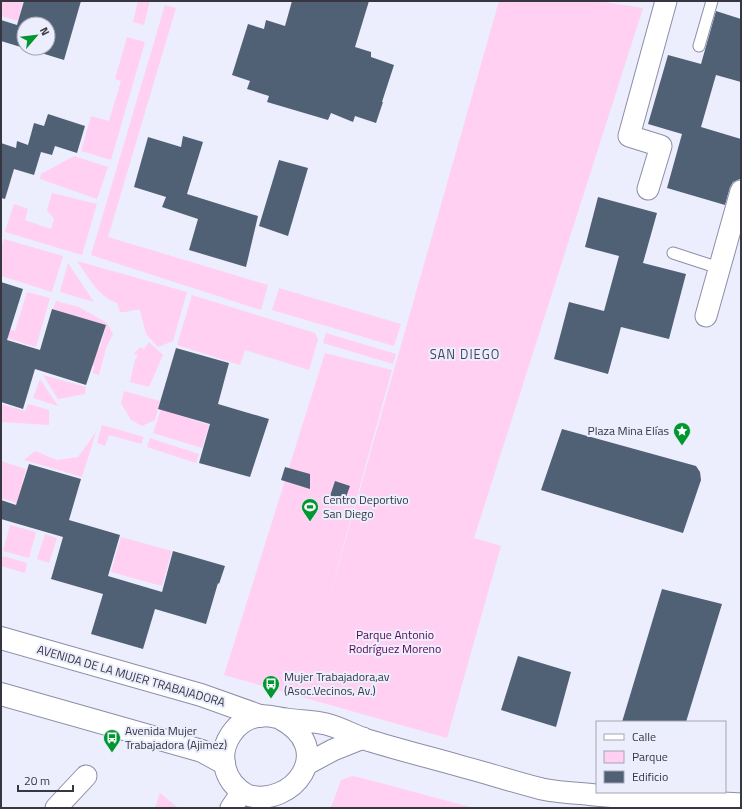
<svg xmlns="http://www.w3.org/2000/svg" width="742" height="809" viewBox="0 0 742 809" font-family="'Titillium Web',sans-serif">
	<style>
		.green { fill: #ffd0f1 }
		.building { fill: #516175 }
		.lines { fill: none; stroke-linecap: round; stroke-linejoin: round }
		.service-casing { stroke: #8d8ea7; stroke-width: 13 }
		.minor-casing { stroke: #8d8ea7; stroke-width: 23 }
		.tertiary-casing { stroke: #8d8ea7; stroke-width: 24 }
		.service { stroke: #fff; stroke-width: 11 }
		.minor { stroke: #fff; stroke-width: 21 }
		.tertiary { stroke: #fff; stroke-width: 22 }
		.labels { text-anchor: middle; stroke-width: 4; stroke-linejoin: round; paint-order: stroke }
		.poi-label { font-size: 12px; fill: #363741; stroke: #eceefe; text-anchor: start }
		.park-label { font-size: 12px; fill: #5f0051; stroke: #eceefe }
		.street-label { font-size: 12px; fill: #363741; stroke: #eceefe }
		.neighbourhood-label { font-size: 13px; letter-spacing: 1px; fill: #44455b; stroke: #eceefe }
	</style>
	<rect width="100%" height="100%" fill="#eceefe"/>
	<path class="green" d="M 1,1 L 23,1 L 18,21 L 1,16 Z
		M 138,1 L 150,1 L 144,25 L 133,22 Z
		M 499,1 L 598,1 L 643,8 L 474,538 L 501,546 L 447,738 L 224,675 L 325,353 L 392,370 L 325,612 Z
		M 165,5 L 176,8 L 108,237 L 268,285 L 261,310 L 91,255 Z
		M 127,37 L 145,42 L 111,160 L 81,151 L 91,116 L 109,121 L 121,81 L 115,79 Z
		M 74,156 L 108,167 L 97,199 L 40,179 L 41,174 Z
		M 52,193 L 97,204 L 82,255 L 5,232 L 14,204 L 28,209 L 25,220 L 51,229 L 54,219 L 47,210 Z
		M 4,239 L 63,256 L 52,292 L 1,276 L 1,248 Z
		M 77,261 L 187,292 L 173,341 L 158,347 L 146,334 L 140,310 C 133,309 127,313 120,312 L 117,303 C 99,298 87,275 77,261 Z
		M 68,263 L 94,302 L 60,292 Z
		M 279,288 L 401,324 L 394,346 L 272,310 Z
		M 27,292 L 50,298 L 36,347 L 1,336 L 1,327 L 15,331 Z
		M 192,295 L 315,333 L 318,339 L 309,370 L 245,350 L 240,365 L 177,345 Z
		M 56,301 L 79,307 L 107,323 L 113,334 L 106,348 L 99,375 L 93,373 L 94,365 L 82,361 L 87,345 L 100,348 L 106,325 L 53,309 Z
		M 326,333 L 396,354 L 393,364 L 323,343 Z
		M 149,342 L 163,355 L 149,387 L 130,382 L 135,360 L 138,356 L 134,354 L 140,347 L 144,349 Z
		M 43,375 L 86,387 L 85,394 L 58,399 Z
		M 40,379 L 58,406 L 33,398 Z
		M 124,391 L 160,401 L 155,420 L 142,426 L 131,420 L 121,403 Z
		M 28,404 L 49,410 L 49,425 L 1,422 L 1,404 L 25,411 Z
		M 161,409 L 209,425 L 202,448 L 153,433 Z
		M 102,425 L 144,437 L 141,444 L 109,435 L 105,446 L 97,443 Z
		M 96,432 L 82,477 L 24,460 L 35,451 L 57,460 L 78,457 Z
		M 150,438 L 199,454 L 196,463 L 147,447 Z
		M 1,461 L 26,469 L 22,484 L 26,485 L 20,504 L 1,498 Z
		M 10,525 L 36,532 L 29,558 L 3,551 Z
		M 45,534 L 57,538 L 49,563 L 37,559 Z
		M 121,537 L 172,551 L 162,586 L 111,572 Z
		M 3,556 L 27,563 L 25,573 L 1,566 Z
		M 352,776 L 362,778 L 474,808 L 329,808 L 332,805 L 341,780 Z
		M 160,793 L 178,808 L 155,808 Z"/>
	<path class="building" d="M 24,1 L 81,1 L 64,60 L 25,48 L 48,48 L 48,24 L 24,24 L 24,48 L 1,41 L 1,20 L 17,25 Z
		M 292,1 L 369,1 L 355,47 L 371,52 L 371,57 L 394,65 L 382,102 L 383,102 L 376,123 L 355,116 L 353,122 L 331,113 L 328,120 L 267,102 L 269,96 L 247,89 L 250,81 L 232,75 L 248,24 L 264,29 L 266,20 L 285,26 Z
		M 716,11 L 741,19 L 741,82 L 716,75 L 701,127 L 741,139 L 741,174 L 740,179 L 733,182 L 730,187 L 725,205 L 667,188 L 682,134 L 648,124 L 668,55 L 701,64 Z
		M 48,114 L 85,126 L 77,153 L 55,146 L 52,155 L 41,152 L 34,175 L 14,169 L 5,199 L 1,198 L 1,143 L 16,148 L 17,141 L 28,145 L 34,123 L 44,126 Z
		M 183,136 L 203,142 L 187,194 L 258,216 L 246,267 L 189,250 L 198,219 L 162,207 L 166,197 L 134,187 L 148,137 L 181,147 Z
		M 279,160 L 308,168 L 288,236 L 259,226 Z
		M 598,197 L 657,213 L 643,263 L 686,274 L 669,339 L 621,327 L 608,374 L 554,359 L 569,302 L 604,311 L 619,256 L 585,247 Z
		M 1,282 L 23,289 L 7,340 L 40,350 L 52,309 L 106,325 L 86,385 L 35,369 L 23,409 L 1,402 Z
		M 176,348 L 229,363 L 218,404 L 269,419 L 250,477 L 199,463 L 210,424 L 158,409 Z
		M 562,429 L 696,466 L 700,472 L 701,480 L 683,533 L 541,490 Z
		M 29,464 L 81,479 L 69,520 L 120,535 L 108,576 L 162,592 L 173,551 L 225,566 L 219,584 L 218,583 L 206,624 L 155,609 L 143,649 L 91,634 L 103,594 L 51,579 L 63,537 L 1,519 L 1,500 L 16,505 Z
		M 285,467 L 310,474 L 310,489 L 281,480 Z
		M 335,481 L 350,486 L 345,500 L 330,496 Z
		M 662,589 L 722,604 L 686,722 L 622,722 Z
		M 518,656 L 571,672 L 556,727 L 501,710 Z"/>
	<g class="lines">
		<defs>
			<path id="service" d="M 699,46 L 712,1
				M 673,253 L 719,268"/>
			<path id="minor" d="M 648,189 L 661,146 L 629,136 L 666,1
				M 706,316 L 741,191
				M 279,718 C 339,749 292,809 247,795 C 236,789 228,780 225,767 C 219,744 236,719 260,716 C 269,715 277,718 286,719 C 299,721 313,721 326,724 C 339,727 351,734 364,739 C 396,749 428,757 460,766 C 487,773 514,782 542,789 C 556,792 572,793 586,794 C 637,800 689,801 741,804
				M 307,764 L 333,750 L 363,738
				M 56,808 L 86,776
				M 231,808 L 242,792"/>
			<path id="tertiary" d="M 1,638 L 201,695 L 260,716
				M 1,694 L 202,751 L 224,763"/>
		</defs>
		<use href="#service" class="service-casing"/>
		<use href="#minor" class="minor-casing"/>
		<use href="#tertiary" class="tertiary-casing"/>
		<use href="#service" class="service"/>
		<use href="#minor" class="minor"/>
		<use href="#tertiary" class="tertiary"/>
	</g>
	<defs>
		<symbol id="sight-pin" viewBox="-11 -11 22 30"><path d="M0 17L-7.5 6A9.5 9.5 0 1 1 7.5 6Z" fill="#009730" stroke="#eceefe"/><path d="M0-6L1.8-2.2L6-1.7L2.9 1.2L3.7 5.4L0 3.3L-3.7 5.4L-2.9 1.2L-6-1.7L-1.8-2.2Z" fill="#fff"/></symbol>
		<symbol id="stadium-pin" viewBox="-11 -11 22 30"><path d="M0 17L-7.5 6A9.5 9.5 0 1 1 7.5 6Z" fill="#009730" stroke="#eceefe"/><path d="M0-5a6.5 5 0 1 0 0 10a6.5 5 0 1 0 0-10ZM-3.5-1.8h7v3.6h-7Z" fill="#fff"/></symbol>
		<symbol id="bus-pin" viewBox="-11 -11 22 30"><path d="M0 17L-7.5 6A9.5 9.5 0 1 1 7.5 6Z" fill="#009730" stroke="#eceefe"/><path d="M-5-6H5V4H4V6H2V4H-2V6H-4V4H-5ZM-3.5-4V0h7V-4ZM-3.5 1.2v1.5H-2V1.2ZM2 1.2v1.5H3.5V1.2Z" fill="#fff"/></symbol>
	</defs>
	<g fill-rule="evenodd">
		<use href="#sight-pin" x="672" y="421" width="20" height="27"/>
		<use href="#stadium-pin" x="300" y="497" width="20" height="27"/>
		<use href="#bus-pin" x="261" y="674" width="20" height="27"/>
		<use href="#bus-pin" x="102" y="728" width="20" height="27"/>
	</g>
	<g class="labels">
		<g class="poi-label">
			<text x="669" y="435" text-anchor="end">Plaza Mina Elías</text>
			<text x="323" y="504">Centro Deportivo<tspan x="323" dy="14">San Diego</tspan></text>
			<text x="284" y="681">Mujer Trabajadora,av<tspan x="284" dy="14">(Asoc.Vecinos, Av.)</tspan></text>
			<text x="125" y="735">Avenida Mujer<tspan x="125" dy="14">Trabajadora (Ajimez)</tspan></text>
		</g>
		<g class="park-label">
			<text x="395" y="639">Parque Antonio<tspan x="395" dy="14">Rodríguez Moreno</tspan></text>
		</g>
		<g class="street-label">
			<text transform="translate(131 676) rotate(16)" y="4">AVENIDA DE LA MUJER TRABAJADORA</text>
		</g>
		<g class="neighbourhood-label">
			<text x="465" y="359">SAN DIEGO</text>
		</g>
	</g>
	<rect width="742" height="809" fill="none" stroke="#363741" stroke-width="4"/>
	<rect x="596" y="721" width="130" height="72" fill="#eceefe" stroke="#a3a5b2"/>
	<rect x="604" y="734" width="20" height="6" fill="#ffffff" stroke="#a3a5b2"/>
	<text x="632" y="741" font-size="12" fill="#363741">Calle</text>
	<rect x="604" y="751" width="20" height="12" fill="#ffd0f1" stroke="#a3a5b2"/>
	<text x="632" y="761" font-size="12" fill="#363741">Parque</text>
	<rect x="604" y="771" width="20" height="12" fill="#516175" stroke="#a3a5b2"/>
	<text x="632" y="781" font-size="12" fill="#363741">Edificio</text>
	<g transform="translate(36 36) rotate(62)"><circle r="19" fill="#eceefe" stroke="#a3a5b2"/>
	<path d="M0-3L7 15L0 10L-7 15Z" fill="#009730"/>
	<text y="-6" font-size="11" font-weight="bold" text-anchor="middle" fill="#363741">N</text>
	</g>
	<path d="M18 785v6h55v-6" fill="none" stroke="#363741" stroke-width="2"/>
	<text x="24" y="785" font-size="12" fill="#363741" stroke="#eceefe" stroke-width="3" paint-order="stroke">20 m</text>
</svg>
